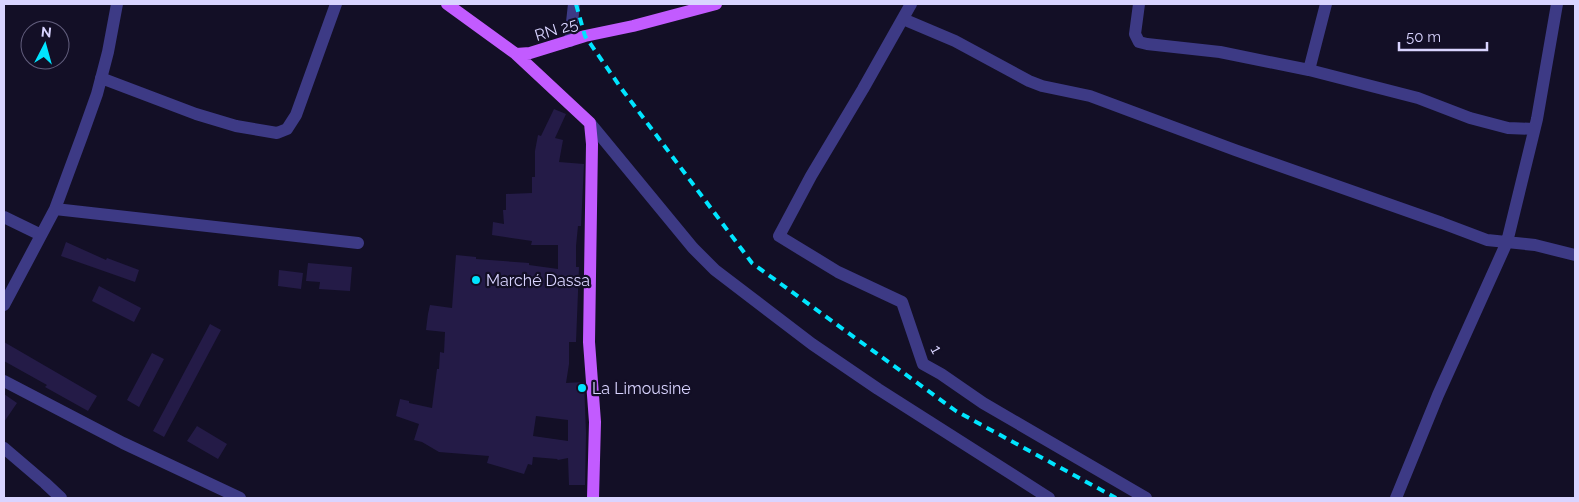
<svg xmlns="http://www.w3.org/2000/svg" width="1579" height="502" viewBox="0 0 1579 502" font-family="Raleway,sans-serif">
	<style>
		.building { fill: #241b47; fill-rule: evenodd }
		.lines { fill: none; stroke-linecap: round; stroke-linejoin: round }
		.minor { stroke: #3d3a85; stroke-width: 12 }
		.major { stroke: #c25bff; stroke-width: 12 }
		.rail { stroke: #00e5ff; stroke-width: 4; stroke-dasharray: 8 6; stroke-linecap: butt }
		.poi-dot { fill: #00e5ff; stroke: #130f26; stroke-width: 2 }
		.labels { text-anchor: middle; stroke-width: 4.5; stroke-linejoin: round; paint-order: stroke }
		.street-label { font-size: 16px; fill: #d9d4ff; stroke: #130f26 }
		.poi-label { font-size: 16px; fill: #d9d4ff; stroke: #130f26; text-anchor: start }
	</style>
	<rect width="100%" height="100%" fill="#130f26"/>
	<path class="building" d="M 554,109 L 566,114 L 555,138 L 563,140 L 559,162 L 584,164 L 581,226 L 578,226 L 576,246 L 576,267 L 579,267 L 576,342 L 569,342 L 569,364 L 566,383 L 584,382 L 586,433 L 585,485 L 569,485 L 568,458 L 558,460 L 557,459 L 533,457 L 532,465 L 528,464 L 524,474 L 487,463 L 489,456 L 439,452 L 422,442 L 414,440 L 419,424 L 396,416 L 400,399 L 409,401 L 409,403 L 432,408 L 437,369 L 439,369 L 440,352 L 444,353 L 445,332 L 426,330 L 428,314 L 430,305 L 452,308 L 456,255 L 476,257 L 476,259 L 529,263 L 529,265 L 558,269 L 558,245 L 531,245 L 532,241 L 492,235 L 493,222 L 504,224 L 503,210 L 506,210 L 506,194 L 532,193 L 532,177 L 535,177 L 535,151 L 538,135 L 541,136 ZM 536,416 L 568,420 L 568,441 L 533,436 Z
		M 66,242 L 106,260 L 107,258 L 139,270 L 135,282 L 61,256 Z
		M 308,263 L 352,267 L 350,291 L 319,289 L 320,282 L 306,281 Z
		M 279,270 L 303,273 L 301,289 L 278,286 Z
		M 99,286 L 141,308 L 134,322 L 92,301 Z
		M 210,324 L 221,330 L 164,437 L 153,431 Z
		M 4,342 L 97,396 L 88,411 L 45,387 L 47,385 L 4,361 Z
		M 152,353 L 164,359 L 139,407 L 127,400 Z
		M 4,394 L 17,403 L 4,422 Z
		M 197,426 L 227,444 L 218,459 L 187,441 Z"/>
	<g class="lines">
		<path class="minor" d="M 911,4 L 863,89 L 811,176 L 779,236 L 838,272 L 902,302 L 923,364 L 941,374 L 983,403 L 1146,498
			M 1139,4 L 1135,34 L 1139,42 L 1147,44 L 1220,52 L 1309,70 L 1418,98 L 1470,118 L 1508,128 L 1534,129
			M 903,19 L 955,41 L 1029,81 L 1042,86 L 1090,96 L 1235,150 L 1442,223 L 1487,240 L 1535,245 L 1575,255
			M 570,41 L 574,4
			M 1309,70 L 1326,4
			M 101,78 L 196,114 L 236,126 L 277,133 L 287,129 L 296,115 L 336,4
			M 590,123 L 693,248 L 715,270 L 812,344 L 878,389 L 1049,498
			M 55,209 L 358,243
			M 4,217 L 41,235
			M 4,305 L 55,209 L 82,136 L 97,94 L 108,52 L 117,4
			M 4,381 L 123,443 L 240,498
			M 4,448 L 45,483 L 61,498
			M 1396,498 L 1438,395 L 1507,242 L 1537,119 L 1557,4"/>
		<path class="major" d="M 447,4 L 516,54 L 530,53 L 585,36 L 633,26 L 716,4
			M 516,54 L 590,123 L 592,144 L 589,342 L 595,422 L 593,498"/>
		<path class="rail" d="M 576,4 L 585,36 L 621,88 L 752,263 L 956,411 L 1116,498"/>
	</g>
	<g class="poi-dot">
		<circle cx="476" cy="280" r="5"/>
		<circle cx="582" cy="388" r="5"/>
	</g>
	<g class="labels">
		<g class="street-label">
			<text transform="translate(556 29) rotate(-17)" y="6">RN 25</text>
			<text transform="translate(937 349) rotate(62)" y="6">1</text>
		</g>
		<g class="poi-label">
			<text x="486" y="286">Marché Dassa</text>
			<text x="592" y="394">La Limousine</text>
		</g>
	</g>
	<rect width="1579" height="502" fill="none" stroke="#d9d4ff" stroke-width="10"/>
	<g transform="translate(45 45) rotate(6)"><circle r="24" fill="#130f26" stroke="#625e7d"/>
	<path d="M0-4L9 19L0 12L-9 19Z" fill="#00e5ff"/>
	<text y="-8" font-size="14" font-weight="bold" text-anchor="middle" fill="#d9d4ff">N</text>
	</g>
	<path d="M1399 42v8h88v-8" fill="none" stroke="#d9d4ff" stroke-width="2.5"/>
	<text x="1406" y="42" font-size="15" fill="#d9d4ff" stroke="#130f26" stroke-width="4" paint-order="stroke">50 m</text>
</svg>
